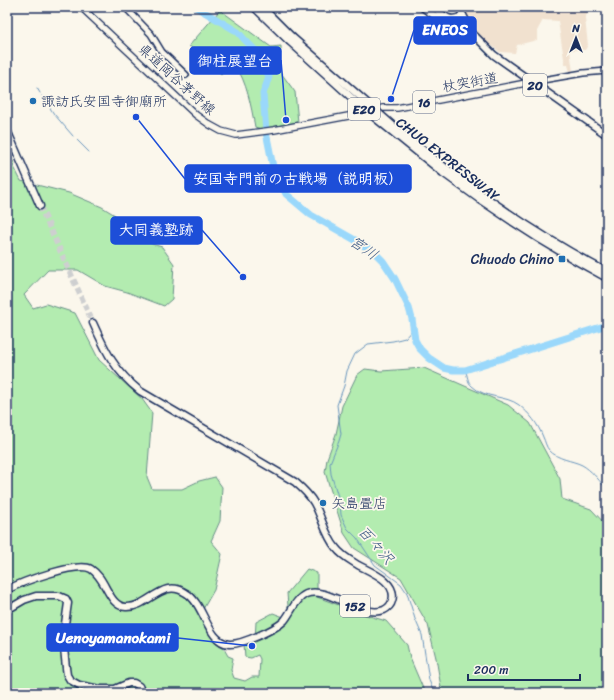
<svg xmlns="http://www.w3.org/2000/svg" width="614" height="700" viewBox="0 0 614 700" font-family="Sriracha,'Klee One',sans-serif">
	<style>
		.built { fill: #f1e1cf }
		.green { fill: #b3ecb0; stroke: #678e87 }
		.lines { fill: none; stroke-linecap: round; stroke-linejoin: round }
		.stream { stroke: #6794bc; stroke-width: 1 }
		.river { stroke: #9ad8fb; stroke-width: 7 }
		.highway-tunnel { stroke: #cecfd0; stroke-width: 6; stroke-dasharray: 6 3; stroke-linecap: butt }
		.secondary-casing { stroke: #1b2f5e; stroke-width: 8 }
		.primary-casing { stroke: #1b2f5e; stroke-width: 8 }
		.highway-casing { stroke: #1b2f5e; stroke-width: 9 }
		.secondary { stroke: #fbf7ec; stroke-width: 5 }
		.primary { stroke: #fbf7ec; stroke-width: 5.5 }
		.highway { stroke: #fbf7ec; stroke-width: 6 }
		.highway-bridge-casing { stroke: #1b2f5e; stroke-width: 9; stroke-linecap: butt }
		.highway-bridge { stroke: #fbf7ec; stroke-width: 6 }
		.poi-dot { fill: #1f6fb2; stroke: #fbf7ec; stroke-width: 1.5 }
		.labels { text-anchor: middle; stroke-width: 3.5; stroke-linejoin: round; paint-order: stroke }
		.shield { fill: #fbf7ec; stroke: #5e6b89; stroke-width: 1 }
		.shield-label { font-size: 13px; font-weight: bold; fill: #1b2f5e }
		.street-label { font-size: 14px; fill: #1b2f5e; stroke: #fbf7ec }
		.poi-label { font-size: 14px; fill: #1b2f5e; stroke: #fbf7ec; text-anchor: start }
		.water-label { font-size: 15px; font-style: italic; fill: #3b5985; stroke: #fbf7ec }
		.leader { fill: none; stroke: #1d4ed8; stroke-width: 1.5 }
		.callout-dot { fill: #1d4ed8; stroke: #fbf7ec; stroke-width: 1.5 }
		.callout { fill: #1d4ed8; stroke: #1d4ed8; stroke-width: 1.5 }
		.callout-label { font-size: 15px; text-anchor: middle; font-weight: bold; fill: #fff }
	</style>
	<rect width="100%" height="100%" fill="#fbf7ec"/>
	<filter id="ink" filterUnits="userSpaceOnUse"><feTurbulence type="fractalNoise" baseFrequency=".025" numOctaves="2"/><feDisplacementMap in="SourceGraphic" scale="8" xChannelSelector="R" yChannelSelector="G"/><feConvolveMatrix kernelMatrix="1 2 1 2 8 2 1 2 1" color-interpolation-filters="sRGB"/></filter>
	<g filter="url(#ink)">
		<path class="built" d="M 464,7 L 590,7 L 585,19 L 588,45 L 585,50 L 570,50 L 573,72 L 570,72 L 568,65 L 565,65 L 558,21 L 543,20 L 537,31 L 537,40 L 517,45 L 515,53 L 500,52 L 484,40 L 473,27 Z"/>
		<path class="green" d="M 220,10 L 271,47 L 281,46 L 281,50 L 276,66 L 295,92 L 298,122 L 261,129 L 255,127 C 251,106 247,82 235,65 L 233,67 L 232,66 L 221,74 L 201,54 L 189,46 Z
			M 7,153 L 15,164 L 13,165 L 21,181 L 69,193 L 102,207 L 115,215 L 119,222 L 131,231 L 152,244 L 162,247 L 174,264 L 172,299 L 164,306 L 127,292 L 105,286 L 78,270 L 48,270 L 24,295 L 33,308 L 46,304 L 75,313 L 99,360 L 142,399 L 152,413 L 147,477 L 152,489 L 182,489 L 199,481 L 215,477 L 222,487 L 220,521 L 211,541 L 222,554 L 214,590 L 199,616 L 207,626 L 216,643 L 223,647 L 228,656 L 233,658 L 231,670 L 234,678 L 245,681 L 252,677 L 259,677 L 260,659 L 258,655 L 251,658 L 245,657 L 244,644 L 255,640 L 256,622 L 273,613 L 289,619 L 287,593 L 307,569 L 317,573 L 317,597 L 366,615 L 386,621 L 407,645 L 410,658 L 425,693 L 7,693 Z
			M 424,368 L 508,405 L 530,423 L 560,479 L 562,499 L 591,509 L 607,526 L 607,693 L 442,693 L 436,658 L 428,625 L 401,578 L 354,548 L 344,533 L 325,472 L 327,459 L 336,434 L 342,406 L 357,375 L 365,369 L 381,371 Z"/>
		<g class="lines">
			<path class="stream" d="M 37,88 L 40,93
				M 42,96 L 54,114 L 73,136
				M 77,140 L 89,152
				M 414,328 L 405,338 L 393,341 L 368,344 L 355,354 L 347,371 L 344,386 L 337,405 L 341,434 L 339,441 L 330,463 L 331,474 L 340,503 L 341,515 L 347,528 L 357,538 L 375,565 L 401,584 L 407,593 L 415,619 L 422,635 L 429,680 L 434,693
				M 465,370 C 468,375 467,382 472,386 C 485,399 506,395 519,405 C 530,414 538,424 543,437 C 545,441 546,447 549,450 C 558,460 572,460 582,465 C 591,470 598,479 604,486 L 607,487"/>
			<path class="river" d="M 196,7 L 238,32 L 244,39 L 259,54 L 269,77 L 263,94 L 266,132 L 273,167 L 286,194 L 311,215 L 355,240 L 375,253 L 383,261 L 395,279 L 409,308 L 412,319 L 415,340 L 420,349 L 429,358 L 444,368 L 453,370 L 465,370 L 607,325"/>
			<path class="highway-tunnel" d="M 40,206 L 93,323"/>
			<defs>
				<path id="secondary" d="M 125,7 L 151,34 L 162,52 L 186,75
					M 531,82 L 583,73 L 607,71"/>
				<path id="primary" d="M 81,7 L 196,115 L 210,125 L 221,131 L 236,135 L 274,130 L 359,114 L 383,108 L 397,108 L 531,82"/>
				<path id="highway" d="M 254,7 L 289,41
					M 262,7 L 292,37
					M 422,7 C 431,13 443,23 454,25 C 461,26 462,24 469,28
					M 434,7 C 444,16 449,23 463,16
					M 459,7 L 472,33 L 494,55 L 607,135
					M 7,130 L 40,206
					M 446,168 C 497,207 550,242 607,272
					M 443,173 C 495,212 549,247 607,278
					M 7,590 C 21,582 78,561 91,569 C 107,579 108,606 126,607 C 149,608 162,577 186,593 C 205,604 207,642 229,644 C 241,645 276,629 284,621 C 291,613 295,599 306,594 C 327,585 361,619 384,610 C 388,608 391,605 392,601 C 398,582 371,572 358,565 C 350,560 342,556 336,548 C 325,535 322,517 314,503 C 309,494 302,488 295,482 L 140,391 C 115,371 106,352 93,323
					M 7,610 L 24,600 L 36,596 L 59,596 L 66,599 L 68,603 L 63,638 L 66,668 L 67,675 L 70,680 L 79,685 L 100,689 L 115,689 L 129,683 L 134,683 L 139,686 L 142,693"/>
			</defs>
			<use href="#secondary" class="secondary-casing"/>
			<use href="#primary" class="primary-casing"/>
			<use href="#highway" class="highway-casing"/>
			<use href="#secondary" class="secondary"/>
			<use href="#primary" class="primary"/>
			<use href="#highway" class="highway"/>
			<defs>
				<path id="highway-bridge" d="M 292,37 L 398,130 L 446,168
					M 289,41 L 364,109 L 443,173"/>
			</defs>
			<use href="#highway-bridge" class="highway-bridge-casing"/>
			<use href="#highway-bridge" class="highway-bridge"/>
		</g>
	</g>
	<g class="poi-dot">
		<circle cx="33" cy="101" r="4"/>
		<rect x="558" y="255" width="8" height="8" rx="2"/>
		<circle cx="323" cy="503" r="4"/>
	</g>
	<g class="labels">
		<g class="shield">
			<rect x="523" y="74" width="24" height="22" rx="3"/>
			<rect x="413" y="91" width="22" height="22" rx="3"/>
			<rect x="348" y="98" width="32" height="22" rx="3"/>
			<rect x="340" y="595" width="30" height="22" rx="3"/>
		</g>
		<g class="shield-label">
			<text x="535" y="90">20</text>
			<text x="424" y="107">16</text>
			<text x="364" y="114">E20</text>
			<text x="355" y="611">152</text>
		</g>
		<g class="street-label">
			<text transform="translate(177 79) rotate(42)" y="5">県道岡谷茅野線</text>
			<text transform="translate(470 82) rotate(-10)" y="5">杖突街道</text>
			<text transform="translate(448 159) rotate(38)" y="5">CHUO EXPRESSWAY</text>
		</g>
		<g class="poi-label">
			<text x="41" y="106">諏訪氏安国寺御廟所</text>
			<text x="554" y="264" text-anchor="end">Chuodo Chino</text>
			<text x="331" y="508">矢島畳店</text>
		</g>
		<g class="water-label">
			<text transform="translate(364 248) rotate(35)" y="5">宮川</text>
			<text transform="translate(376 545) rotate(48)" y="5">百々沢</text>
		</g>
	</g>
	<path class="leader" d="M391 99L414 30M286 120L281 60M136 117L185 179M243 277L202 230M252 646L178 638"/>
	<g class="callout-dot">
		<circle cx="391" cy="99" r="4"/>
		<circle cx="286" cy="120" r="4"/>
		<circle cx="136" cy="117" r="4"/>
		<circle cx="243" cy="277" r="4"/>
		<circle cx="252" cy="646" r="4"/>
	</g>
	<g class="callout">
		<rect x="414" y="17" width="62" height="27" rx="4"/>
		<rect x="190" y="47" width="91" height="27" rx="4"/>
		<rect x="185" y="165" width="226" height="27" rx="4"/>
		<rect x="111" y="217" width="91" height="27" rx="4"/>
		<rect x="47" y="624" width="131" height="27" rx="4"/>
	</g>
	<g class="callout-label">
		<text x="445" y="35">ENEOS</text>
		<text x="235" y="66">御柱展望台</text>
		<text x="298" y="184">安国寺門前の古戦場（説明板）</text>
		<text x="156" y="235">大同義塾跡</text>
		<text x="113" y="643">Uenoyamanokami</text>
	</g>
	<rect width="614" height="700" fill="none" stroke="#fbf7ec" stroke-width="24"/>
	<rect x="12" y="12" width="590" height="676" fill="none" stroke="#1b2f5e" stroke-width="1.5" filter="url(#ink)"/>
	<g transform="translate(576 38)" stroke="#fbf7ec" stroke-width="3" paint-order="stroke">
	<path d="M0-3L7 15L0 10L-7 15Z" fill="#1b2f5e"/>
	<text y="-6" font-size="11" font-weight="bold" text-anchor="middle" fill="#1b2f5e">N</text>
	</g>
	<path d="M468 674v6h112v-6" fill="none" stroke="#1b2f5e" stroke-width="2"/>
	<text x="474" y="674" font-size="12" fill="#1b2f5e" stroke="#fbf7ec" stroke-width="3" paint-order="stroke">200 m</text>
</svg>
